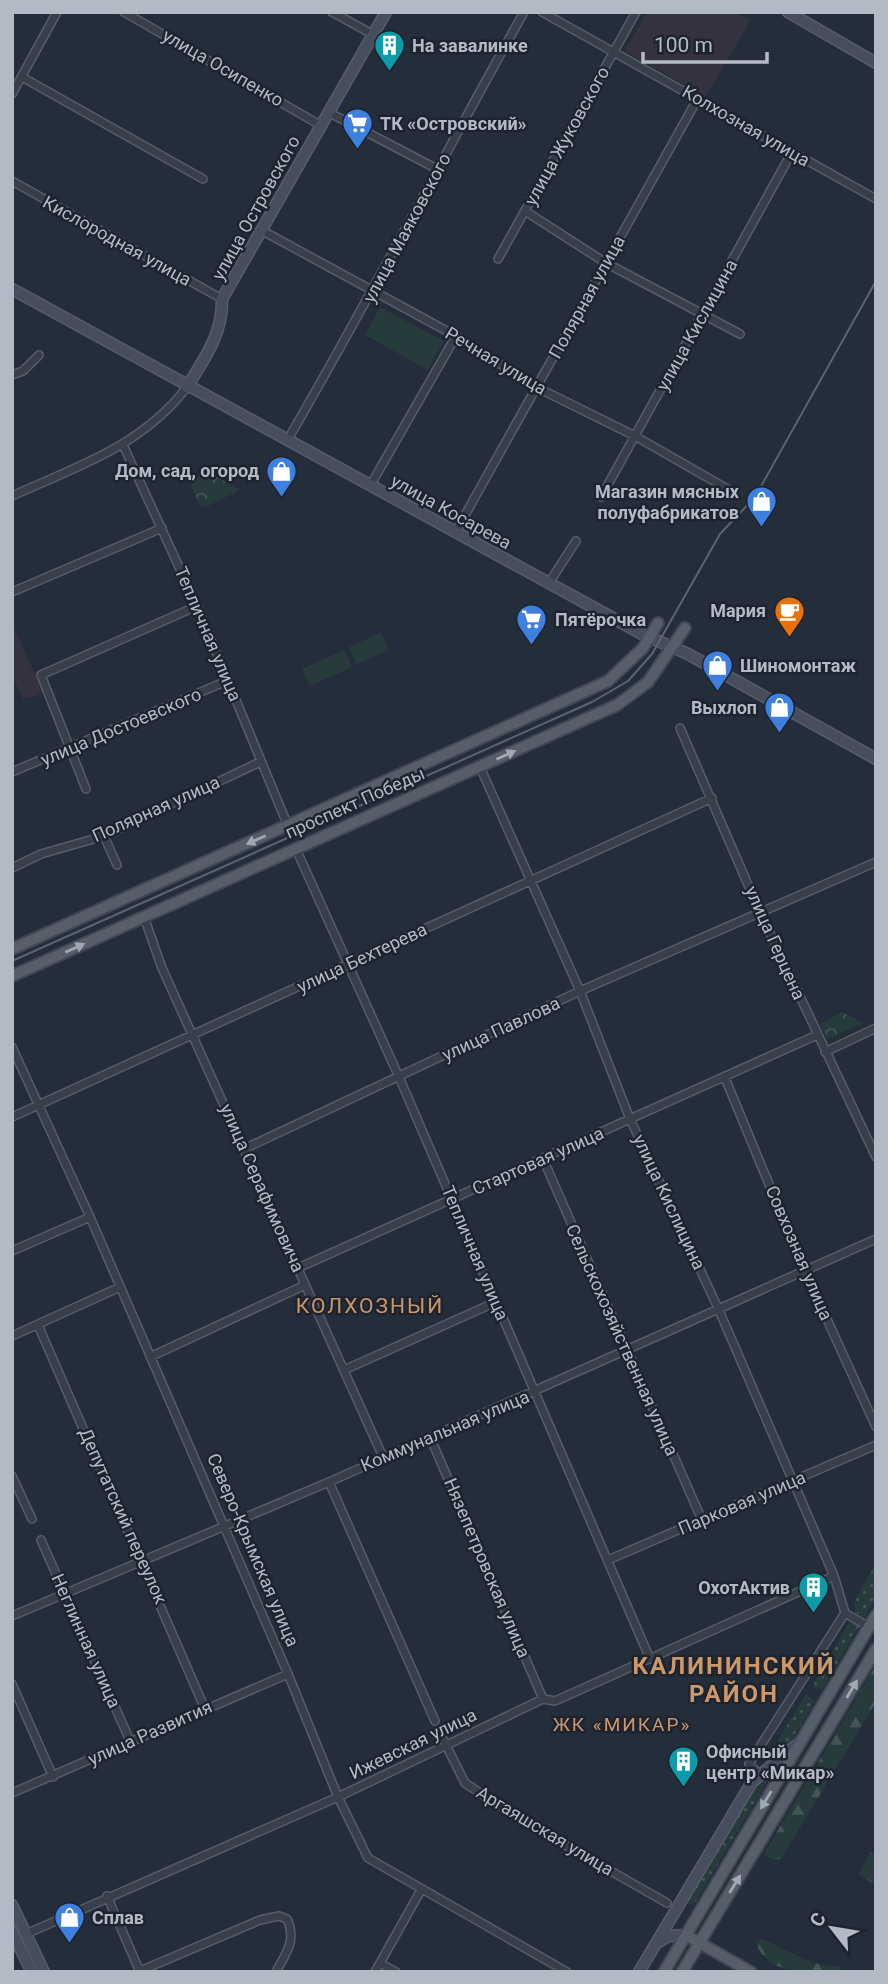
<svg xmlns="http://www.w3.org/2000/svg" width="888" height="1984" viewBox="0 0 888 1984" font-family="Roboto,sans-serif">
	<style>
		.medical { fill: #34323f }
		.grass { fill: url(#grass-dots) }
		.forest { fill: url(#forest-firs) }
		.park { fill: url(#park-crowns) }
		.garden { fill: #273a3c }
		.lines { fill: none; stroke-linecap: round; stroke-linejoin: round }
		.street-casing { stroke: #565d68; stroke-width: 10 }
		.secondary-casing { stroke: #565d68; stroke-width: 13 }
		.primary-casing { stroke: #414853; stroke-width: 14 }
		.street { stroke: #383f4a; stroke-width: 7 }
		.secondary { stroke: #464e5d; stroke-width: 10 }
		.primary { stroke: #565e6a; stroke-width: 10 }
		.tram { stroke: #5a6371; stroke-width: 2 }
		.oneway { fill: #a0a8b4 }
		.labels { text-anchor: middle; stroke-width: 5; stroke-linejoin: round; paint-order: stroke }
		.poi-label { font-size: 18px; font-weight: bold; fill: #b3bac6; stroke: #1d242f; text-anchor: start }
		.street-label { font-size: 18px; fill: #b3bac6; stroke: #1d242f }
		.neighbourhood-label { font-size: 19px; letter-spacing: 2px; fill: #cc9769; stroke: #1d242f }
		.quarter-label { font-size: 21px; letter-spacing: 2px; fill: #cc9769; stroke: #1d242f }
		.district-label { font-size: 24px; font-weight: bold; letter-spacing: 2px; fill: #cc9769; stroke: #1d242f }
	</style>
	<defs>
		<pattern id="grass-dots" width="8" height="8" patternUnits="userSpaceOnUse" patternTransform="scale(1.75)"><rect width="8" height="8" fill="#273a3c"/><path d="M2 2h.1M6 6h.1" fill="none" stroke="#445457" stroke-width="1.8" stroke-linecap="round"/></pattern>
		<pattern id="forest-firs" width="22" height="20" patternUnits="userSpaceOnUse" patternTransform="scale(1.75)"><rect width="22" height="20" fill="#273a3c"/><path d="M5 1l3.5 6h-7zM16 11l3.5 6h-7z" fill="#445457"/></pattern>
		<pattern id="park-crowns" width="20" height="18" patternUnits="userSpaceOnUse" patternTransform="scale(1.75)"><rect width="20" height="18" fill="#273a3c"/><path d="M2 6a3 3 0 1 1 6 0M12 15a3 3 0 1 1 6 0" fill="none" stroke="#445457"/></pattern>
	</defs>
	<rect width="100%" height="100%" fill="#242d3a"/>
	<path class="medical" d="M 647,12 L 735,12 L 750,21 L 706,97 L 625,51 Z
		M 12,623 L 42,690 L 36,696 L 23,699 L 15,682 L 12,683 Z"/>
	<path class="grass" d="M 876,1564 L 876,1598 L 864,1618 L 855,1612 L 855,1598 Z
		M 850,1621 L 859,1626 L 822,1690 L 812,1687 Z
		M 806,1694 L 815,1702 L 791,1741 L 764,1763 Z
		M 764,1778 L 767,1782 L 693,1906 L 687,1902 L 755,1786 Z"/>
	<path class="forest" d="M 876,1665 L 876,1702 L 781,1859 L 773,1860 L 765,1855 L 766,1850 Z
		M 762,1939 C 790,1951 807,1966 839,1966 L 842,1972 C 811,1972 769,1978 756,1943 Z"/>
	<path class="park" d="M 202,468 L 240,490 L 206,507 L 200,506 L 191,486 Z
		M 842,1012 L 863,1023 L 827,1039 L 820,1024 Z
		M 871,1852 L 876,1855 L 876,1885 L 858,1874 Z"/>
	<path class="garden" d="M 380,307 L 444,341 L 428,370 L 365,335 Z
		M 381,632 L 389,650 L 357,664 L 349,647 Z
		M 344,650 L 352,667 L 310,686 L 302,669 Z"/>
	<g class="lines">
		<defs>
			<path id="street" d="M 124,12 L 320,125
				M 332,12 L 374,35
				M 542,12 L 876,199
				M 22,77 L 203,179
				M 12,94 L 57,12
				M 328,112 L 437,169
				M 12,181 L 222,299
				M 525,211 L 606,263 L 740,334
				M 261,230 L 456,336 L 536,387 L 635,436 L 731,491
				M 498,259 L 636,12
				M 12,375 L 23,371 L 39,355
				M 287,441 C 369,300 444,155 524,12
				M 123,445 L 197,606 L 288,826
				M 370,486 L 456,336
				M 12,496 C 78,466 142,446 187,387
				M 601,497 L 792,152
				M 455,533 L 698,98
				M 549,583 L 576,541
				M 12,592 L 162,528
				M 680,728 L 759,910 L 876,1157
				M 480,767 L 580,991 L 630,1119 L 718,1308 L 834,1576 L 845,1613 L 869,1627
				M 12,772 L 229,680
				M 86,789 L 41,675 L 197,606
				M 104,836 L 117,865
				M 296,849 L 399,1077 L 650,1659
				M 12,868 L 41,854 L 104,836 L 260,762
				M 144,917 L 162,968 L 383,1457
				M 12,1047 L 90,1217 L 288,1674 L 338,1797 L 368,1858 L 567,1972
				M 825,1052 L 876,1028
				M 725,1078 L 805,1271 L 876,1427
				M 12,1117 L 712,798
				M 244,1149 L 580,991 L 876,862
				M 543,1159 L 702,1520
				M 12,1251 L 90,1217
				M 298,1268 L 817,1035
				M 38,1325 L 205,1709
				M 12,1336 L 120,1287
				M 150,1357 L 305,1285
				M 344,1370 L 496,1302
				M 430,1437 L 543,1699
				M 12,1476 L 32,1519
				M 329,1482 L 435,1721
				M 41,1540 L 131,1743
				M 608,1560 L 876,1445
				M 12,1616 L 329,1482 L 876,1239
				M 12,1684 L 53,1777
				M 443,1739 L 465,1783 L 521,1820 L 667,1903
				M 759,1774 L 749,1764 L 845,1613
				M 12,1793 L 288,1674
				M 107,1896 L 140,1972
				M 26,1934 L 338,1797 L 543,1699 L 555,1701 L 834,1576
				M 380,1963 L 396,1972
				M 140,1971 L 260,1920 L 279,1916 L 287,1919 C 297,1940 286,1953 276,1972
				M 375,1972 L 421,1890"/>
			<path id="secondary" d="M 788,12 L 876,63
				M 12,289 L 642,634 L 688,654 L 876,759
				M 187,387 C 205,358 223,333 222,299 L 386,12
				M 12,1905 L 44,1972
				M 12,1932 L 32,1972
				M 657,1943 L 668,1936 L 686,1935
				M 639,1972 L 752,1782 L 800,1742"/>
			<path id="primary" d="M 12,949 L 608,681 L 643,648 L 658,623
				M 12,976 L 617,705 L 648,682 L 685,628
				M 686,1935 L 751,1972
				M 664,1972 L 876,1615
				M 682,1972 L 876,1649"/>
		</defs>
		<use href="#street" class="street-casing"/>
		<use href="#secondary" class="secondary-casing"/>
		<use href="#primary" class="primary-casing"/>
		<use href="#street" class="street"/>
		<use href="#secondary" class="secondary"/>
		<use href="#primary" class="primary"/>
		<path class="tram" d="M 12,961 L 592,702 L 628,681 L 652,654 L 720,534 L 755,497 L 876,281"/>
	</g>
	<defs><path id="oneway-solid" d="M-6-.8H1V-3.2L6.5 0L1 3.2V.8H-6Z" transform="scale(1.75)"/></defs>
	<g class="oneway">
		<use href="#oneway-solid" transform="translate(506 755) rotate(-24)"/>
		<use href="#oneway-solid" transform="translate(256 840) rotate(156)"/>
		<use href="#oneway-solid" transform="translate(75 948) rotate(-24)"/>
		<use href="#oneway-solid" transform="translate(852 1689) rotate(-59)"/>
		<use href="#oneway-solid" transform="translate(766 1800) rotate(121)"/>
		<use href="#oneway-solid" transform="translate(735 1884) rotate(-58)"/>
	</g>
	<defs>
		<symbol id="building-pin" viewBox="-11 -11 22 30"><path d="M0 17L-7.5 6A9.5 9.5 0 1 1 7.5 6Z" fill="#0f9aa8" stroke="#1d242f"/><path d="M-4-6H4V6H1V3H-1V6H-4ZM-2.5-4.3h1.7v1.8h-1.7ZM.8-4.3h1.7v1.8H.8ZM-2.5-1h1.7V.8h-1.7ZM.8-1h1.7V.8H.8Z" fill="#fff"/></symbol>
		<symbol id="supermarket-pin" viewBox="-11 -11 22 30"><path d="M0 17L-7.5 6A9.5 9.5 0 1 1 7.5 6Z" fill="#3f7fe0" stroke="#1d242f"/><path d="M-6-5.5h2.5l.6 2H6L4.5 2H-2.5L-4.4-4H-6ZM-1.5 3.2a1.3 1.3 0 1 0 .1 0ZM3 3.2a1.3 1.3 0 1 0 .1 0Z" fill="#fff"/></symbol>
		<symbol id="shop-pin" viewBox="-11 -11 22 30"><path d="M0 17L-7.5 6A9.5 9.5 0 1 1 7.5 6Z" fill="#3f7fe0" stroke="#1d242f"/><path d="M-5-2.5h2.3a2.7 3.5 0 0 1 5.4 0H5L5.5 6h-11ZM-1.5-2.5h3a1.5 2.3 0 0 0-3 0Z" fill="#fff"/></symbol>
		<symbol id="cafe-pin" viewBox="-11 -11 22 30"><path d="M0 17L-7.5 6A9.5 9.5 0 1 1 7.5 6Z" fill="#e8710a" stroke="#1d242f"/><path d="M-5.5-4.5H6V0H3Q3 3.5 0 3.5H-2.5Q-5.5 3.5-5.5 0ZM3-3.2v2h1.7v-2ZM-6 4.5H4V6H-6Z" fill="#fff"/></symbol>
	</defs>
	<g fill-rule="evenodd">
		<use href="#building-pin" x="372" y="28" width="35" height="47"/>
		<use href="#supermarket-pin" x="340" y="106" width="35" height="47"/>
		<use href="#shop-pin" x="264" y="454" width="35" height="47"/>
		<use href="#shop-pin" x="744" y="484" width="35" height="47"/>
		<use href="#cafe-pin" x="772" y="594" width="35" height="47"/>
		<use href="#supermarket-pin" x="514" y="602" width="35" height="47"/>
		<use href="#shop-pin" x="700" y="648" width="35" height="47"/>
		<use href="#shop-pin" x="762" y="690" width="35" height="47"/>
		<use href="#building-pin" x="796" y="1570" width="35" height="47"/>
		<use href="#building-pin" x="666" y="1744" width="35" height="47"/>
		<use href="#shop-pin" x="52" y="1900" width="35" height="47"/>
	</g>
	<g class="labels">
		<g class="poi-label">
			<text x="412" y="52">На завалинке</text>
			<text x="380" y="130">ТК «Островский»</text>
			<text x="259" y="477" text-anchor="end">Дом, сад, огород</text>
			<text x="739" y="498" text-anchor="end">Магазин мясных<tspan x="739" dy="21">полуфабрикатов</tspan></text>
			<text x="766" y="617" text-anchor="end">Мария</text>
			<text x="555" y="626">Пятёрочка</text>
			<text x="740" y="672">Шиномонтаж</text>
			<text x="757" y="714" text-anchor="end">Выхлоп</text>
			<text x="790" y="1594" text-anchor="end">ОхотАктив</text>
			<text x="706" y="1758">Офисный<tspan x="706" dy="21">центр «Микар»</tspan></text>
			<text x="92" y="1924">Сплав</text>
		</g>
		<g class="street-label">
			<text transform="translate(223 68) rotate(30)" y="6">улица Осипенко</text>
			<text transform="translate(746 126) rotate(30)" y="6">Колхозная улица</text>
			<text transform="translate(567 136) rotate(-61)" y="6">улица Жуковского</text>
			<text transform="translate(256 208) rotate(-61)" y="6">улица Островского</text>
			<text transform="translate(407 228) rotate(-62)" y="6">улица Маяковского</text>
			<text transform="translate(117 241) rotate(29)" y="6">Кислородная улица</text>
			<text transform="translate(587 297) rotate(-61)" y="6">Полярная улица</text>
			<text transform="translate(697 325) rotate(-61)" y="6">улица Кислицина</text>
			<text transform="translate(496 361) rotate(31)" y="6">Речная улица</text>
			<text transform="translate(451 512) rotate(29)" y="6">улица Косарева</text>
			<text transform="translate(208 634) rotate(67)" y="6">Тепличная улица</text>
			<text transform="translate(121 727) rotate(-23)" y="6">улица Достоевского</text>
			<text transform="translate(355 803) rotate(-24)" y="6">проспект Победы</text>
			<text transform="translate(156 809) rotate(-24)" y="6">Полярная улица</text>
			<text transform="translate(775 943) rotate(66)" y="6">улица Герцена</text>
			<text transform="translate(362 958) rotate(-25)" y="6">улица Бехтерева</text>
			<text transform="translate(501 1029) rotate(-25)" y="6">улица Павлова</text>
			<text transform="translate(538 1161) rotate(-24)" y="6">Стартовая улица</text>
			<text transform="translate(262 1188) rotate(66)" y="6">улица Серафимовича</text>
			<text transform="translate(669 1202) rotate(65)" y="6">улица Кислицина</text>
			<text transform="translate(475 1253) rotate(67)" y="6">Тепличная улица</text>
			<text transform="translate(799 1253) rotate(67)" y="6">Совхозная улица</text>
			<text transform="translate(622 1340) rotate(66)" y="6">Сельскохозяйственная улица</text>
			<text transform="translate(445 1431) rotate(-23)" y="6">Коммунальная улица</text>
			<text transform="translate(742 1503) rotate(-23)" y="6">Парковая улица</text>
			<text transform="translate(123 1516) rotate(66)" y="6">Депутатский переулок</text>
			<text transform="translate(253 1550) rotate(67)" y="6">Северо-Крымская улица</text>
			<text transform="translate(487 1568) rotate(67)" y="6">Нязепетровская улица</text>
			<text transform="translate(86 1641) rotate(66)" y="6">Неглинная улица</text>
			<text transform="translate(150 1733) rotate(-24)" y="6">улица Развития</text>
			<text transform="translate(413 1744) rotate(-26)" y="6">Ижевская улица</text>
			<text transform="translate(545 1831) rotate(31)" y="6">Аргаяшская улица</text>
		</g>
		<g class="neighbourhood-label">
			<text x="622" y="1731">ЖК «МИКАР»</text>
		</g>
		<g class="quarter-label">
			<text x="370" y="1313">КОЛХОЗНЫЙ</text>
		</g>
		<g class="district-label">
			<text x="734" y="1674">КАЛИНИНСКИЙ<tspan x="734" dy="28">РАЙОН</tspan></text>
		</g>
	</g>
	<rect width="888" height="1984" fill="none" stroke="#b3bac6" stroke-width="28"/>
	<g transform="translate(832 1928) rotate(301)" stroke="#1d242f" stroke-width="5" paint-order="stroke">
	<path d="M0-5L12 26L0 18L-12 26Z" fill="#b3bac6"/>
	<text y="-10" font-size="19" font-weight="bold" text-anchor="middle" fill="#b3bac6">С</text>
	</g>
	<path d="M643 52v10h124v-10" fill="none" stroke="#b3bac6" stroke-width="3.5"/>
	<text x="654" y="52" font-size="21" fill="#b3bac6" stroke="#1d242f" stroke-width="5" paint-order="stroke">100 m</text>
</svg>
